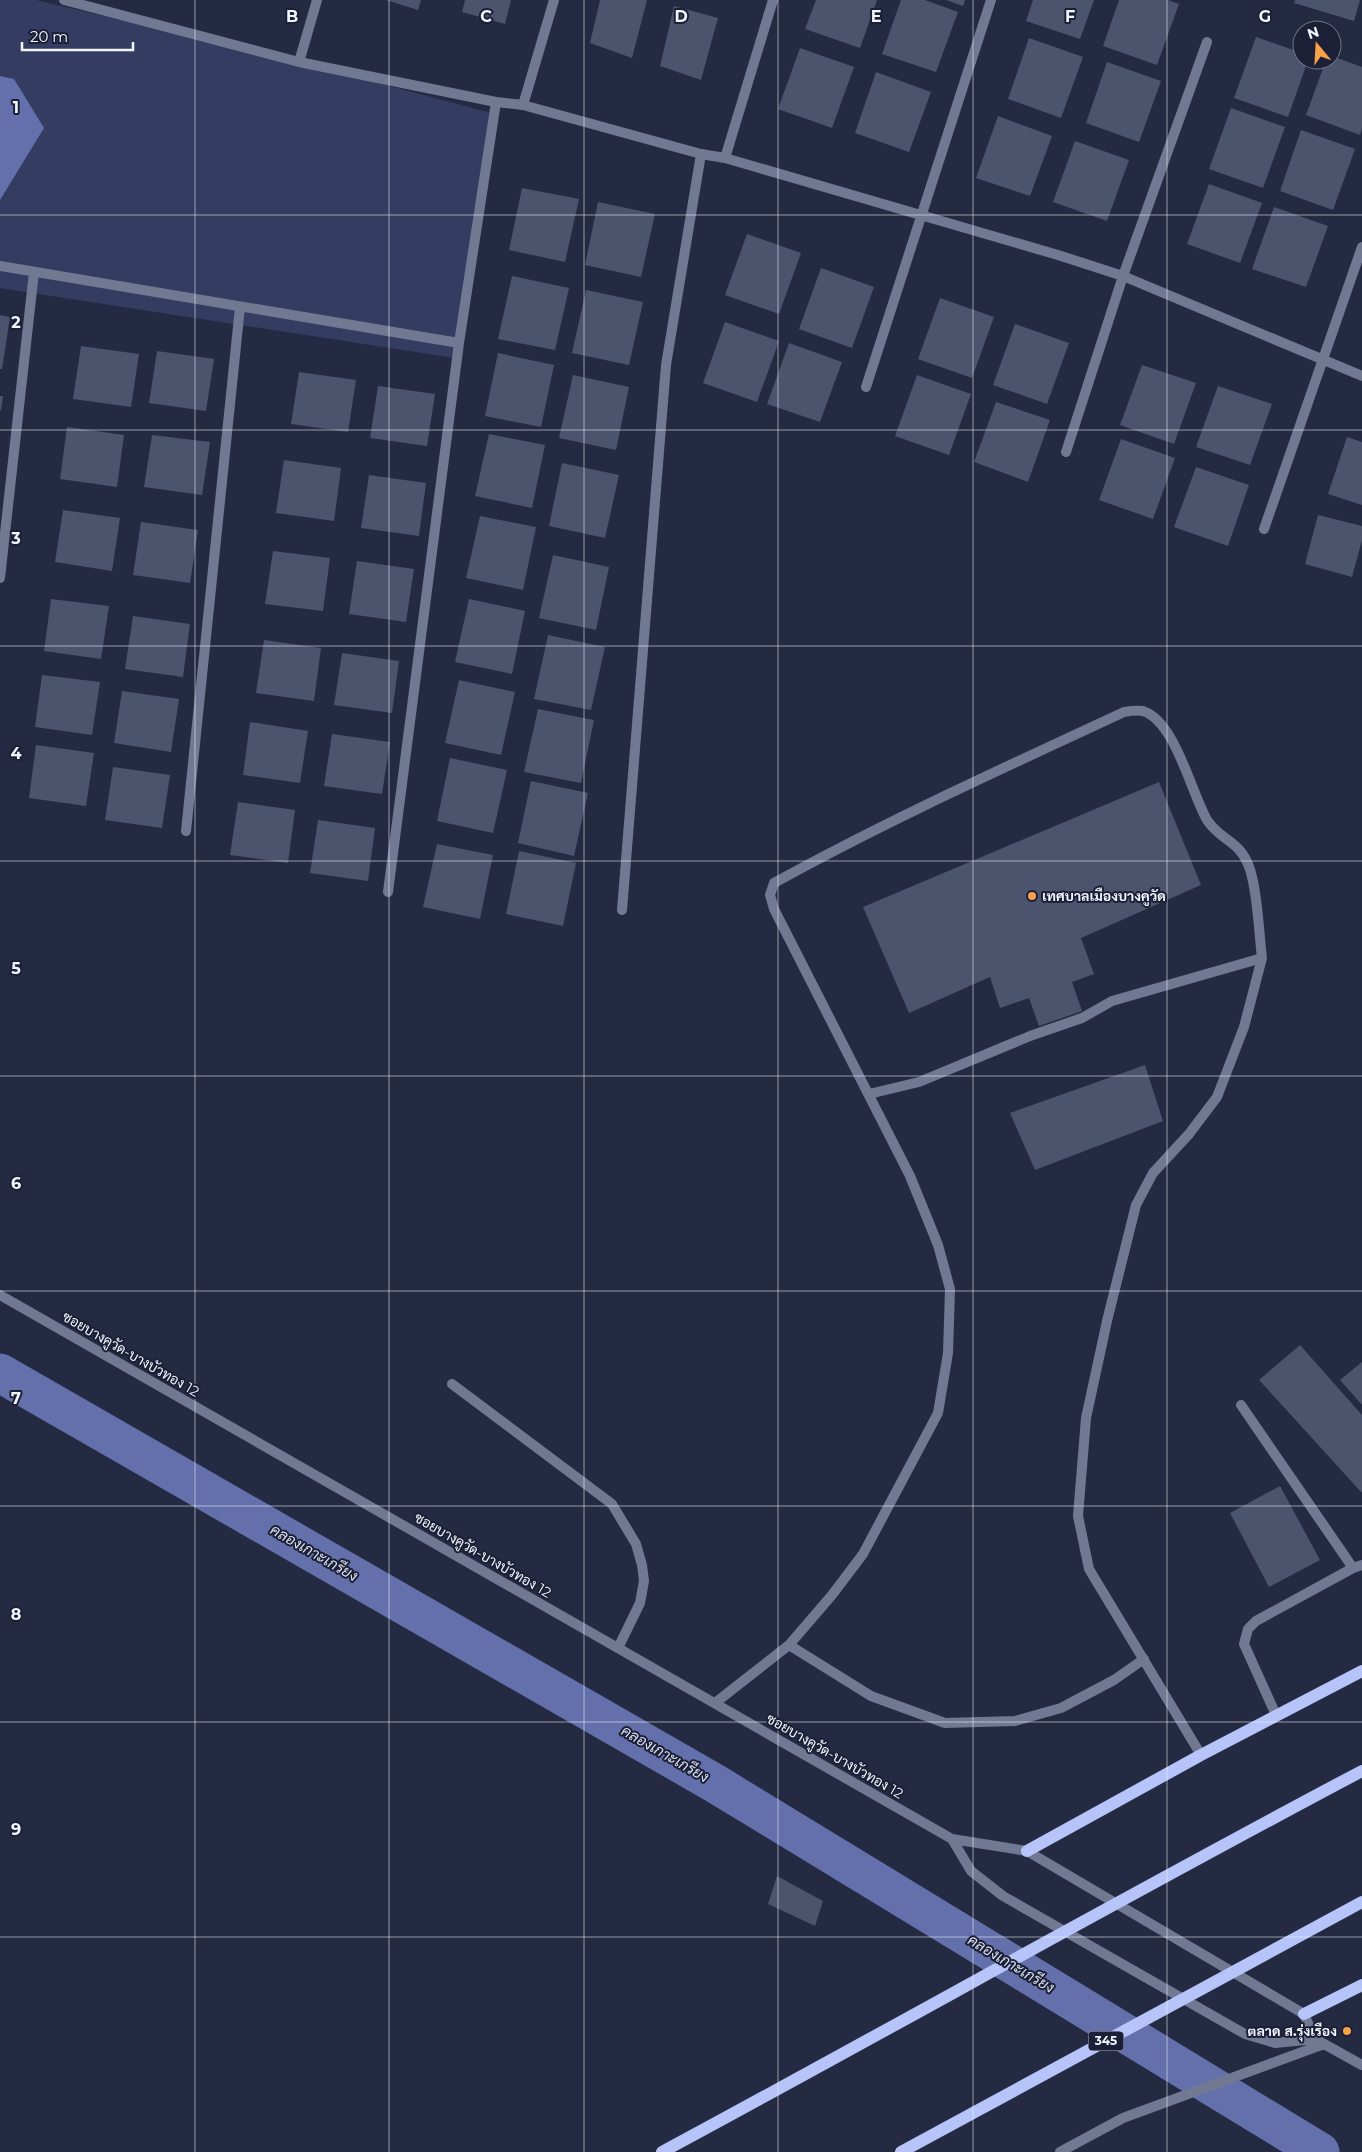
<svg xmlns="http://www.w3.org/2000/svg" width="1362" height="2152" viewBox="0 0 1362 2152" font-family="Montserrat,Sarabun,sans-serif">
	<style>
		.green { fill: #343c61 }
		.water { fill: #6370ab }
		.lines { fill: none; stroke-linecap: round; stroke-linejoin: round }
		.canal { stroke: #6370ab; stroke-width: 39 }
		.building { fill: #4c536d }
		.lane { stroke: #717892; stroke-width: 10 }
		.street { stroke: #717892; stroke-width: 10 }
		.primary { stroke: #b6c4fa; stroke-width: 12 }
		.grid { fill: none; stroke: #f2f5fe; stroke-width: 1; stroke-opacity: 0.55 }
		.poi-dot { fill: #f7a149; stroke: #1b2037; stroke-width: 2 }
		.labels { text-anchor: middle; stroke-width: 4; stroke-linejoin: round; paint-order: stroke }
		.shield { fill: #1b2037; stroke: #b2b5c2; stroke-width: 1 }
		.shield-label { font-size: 12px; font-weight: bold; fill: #f2f5fe }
		.poi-label { font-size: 14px; font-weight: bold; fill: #f2f5fe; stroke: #1b2037; text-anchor: start }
		.street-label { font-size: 14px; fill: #f2f5fe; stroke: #1b2037 }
		.water-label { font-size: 15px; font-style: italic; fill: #d9deef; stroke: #1b2037 }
		.grid-label { font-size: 16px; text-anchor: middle; font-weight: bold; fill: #f2f5fe; stroke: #1b2037; stroke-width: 4; stroke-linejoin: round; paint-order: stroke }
	</style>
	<rect width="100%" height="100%" fill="#242a42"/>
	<path class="green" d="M 0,0 L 36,0 L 299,62 L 495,114 L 461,359 L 0,288 Z"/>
	<path class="water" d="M 0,76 L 14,79 L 44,128 L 0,200 Z"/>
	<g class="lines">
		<path class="canal" d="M 0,1373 L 716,1784 L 1320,2152"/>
	</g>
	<path class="building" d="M 386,0 L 421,0 L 418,10 Z
		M 465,0 L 511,0 L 505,24 L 462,12 Z
		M 600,0 L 647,0 L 632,58 L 590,43 Z
		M 816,0 L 877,0 L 860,48 L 805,29 Z
		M 901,0 L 925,0 L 958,12 L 936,72 L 882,54 Z
		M 946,0 L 965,0 L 963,6 Z
		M 1033,0 L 1094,0 L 1080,39 L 1026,21 Z
		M 1119,0 L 1168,0 L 1179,4 L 1157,65 L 1103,46 Z
		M 1295,0 L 1360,0 L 1354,21 L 1294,3 Z
		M 674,6 L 718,18 L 701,80 L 660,66 Z
		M 1256,37 L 1302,53 L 1302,60 L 1308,60 L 1288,117 L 1234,98 Z
		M 1029,38 L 1083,57 L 1061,118 L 1008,99 Z
		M 800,48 L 854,67 L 832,128 L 778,109 Z
		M 1332,56 L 1362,67 L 1362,128 L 1360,135 L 1306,115 L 1326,60 L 1332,60 Z
		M 1107,62 L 1161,81 L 1139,142 L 1086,123 Z
		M 876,72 L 931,92 L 909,152 L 855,133 Z
		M 1231,108 L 1285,127 L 1263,188 L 1209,169 Z
		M 998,116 L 1052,136 L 1030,196 L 976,178 Z
		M 1301,130 L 1355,149 L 1333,210 L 1280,191 Z
		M 1075,141 L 1129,160 L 1107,221 L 1053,202 Z
		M 1209,184 L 1262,203 L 1240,263 L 1187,244 Z
		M 522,188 L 579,199 L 565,262 L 509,250 Z
		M 598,202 L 655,214 L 641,277 L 585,265 Z
		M 1274,207 L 1328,226 L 1306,287 L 1252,269 Z
		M 747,234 L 801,253 L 779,314 L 725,295 Z
		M 821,268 L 874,287 L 852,348 L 799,329 Z
		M 512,276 L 569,288 L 555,350 L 498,339 Z
		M 586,290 L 643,302 L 629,365 L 572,353 Z
		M 940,298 L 994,317 L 972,378 L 918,359 Z
		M 0,315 L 10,317 L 2,369 L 0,369 Z
		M 725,322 L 779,341 L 757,402 L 703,383 Z
		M 1015,324 L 1069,343 L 1047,404 L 993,385 Z
		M 789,343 L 842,362 L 820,422 L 767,404 Z
		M 81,346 L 139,354 L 131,407 L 73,399 Z
		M 157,351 L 214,359 L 206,411 L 149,403 Z
		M 498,353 L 554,365 L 541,427 L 485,416 Z
		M 1142,365 L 1196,383 L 1174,444 L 1120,425 Z
		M 299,372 L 356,380 L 348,432 L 291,424 Z
		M 573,375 L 629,387 L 616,450 L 559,438 Z
		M 917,375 L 971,394 L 949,455 L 895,436 Z
		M 378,386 L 435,394 L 427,446 L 370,438 Z
		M 1218,386 L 1272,404 L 1250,465 L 1196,447 Z
		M 0,396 L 3,396 L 1,410 L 0,410 Z
		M 996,402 L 1050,420 L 1028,482 L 974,462 Z
		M 67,427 L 124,435 L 117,487 L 60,479 Z
		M 489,434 L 545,445 L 532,508 L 475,496 Z
		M 152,435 L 210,442 L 202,495 L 144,487 Z
		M 1347,437 L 1362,442 L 1362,505 L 1328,494 Z
		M 1121,439 L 1175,458 L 1153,519 L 1099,500 Z
		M 284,460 L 341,468 L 334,521 L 276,513 Z
		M 562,463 L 619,475 L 605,538 L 549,526 Z
		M 1196,467 L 1249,485 L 1228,546 L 1174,527 Z
		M 369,475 L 426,483 L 419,536 L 361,528 Z
		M 63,510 L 120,518 L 112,571 L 55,562 Z
		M 1318,515 L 1362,526 L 1362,540 L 1352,577 L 1305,564 Z
		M 480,516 L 536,527 L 523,590 L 466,578 Z
		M 141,522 L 198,530 L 190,583 L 133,575 Z
		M 273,551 L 330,558 L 323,611 L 265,604 Z
		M 553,555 L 609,567 L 596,630 L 539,618 Z
		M 357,561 L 414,569 L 406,622 L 349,614 Z
		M 51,599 L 109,606 L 101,659 L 44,651 Z
		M 469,599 L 525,611 L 512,674 L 455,662 Z
		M 133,616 L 190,624 L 183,677 L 125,669 Z
		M 548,635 L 605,647 L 591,710 L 534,699 Z
		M 264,640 L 321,648 L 314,701 L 256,693 Z
		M 342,653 L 399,661 L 392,713 L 334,705 Z
		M 42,675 L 100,682 L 92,735 L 35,727 Z
		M 459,680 L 515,692 L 501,755 L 445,743 Z
		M 122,691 L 179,699 L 171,752 L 114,743 Z
		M 538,709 L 594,720 L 581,783 L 524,772 Z
		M 250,722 L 308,731 L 300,783 L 243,775 Z
		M 332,734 L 390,742 L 382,794 L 324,786 Z
		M 36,745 L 94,753 L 86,806 L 29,798 Z
		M 450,758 L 507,770 L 493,833 L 437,821 Z
		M 113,767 L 170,775 L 162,828 L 105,820 Z
		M 531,781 L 588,793 L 574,856 L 518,843 Z
		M 1159,782 L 1201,885 L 1081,938 L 1094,974 L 1072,982 L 1082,1011 L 1039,1026 L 1029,998 L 1000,1008 L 990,977 L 909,1013 L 863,907 Z
		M 238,802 L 295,810 L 288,863 L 230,855 Z
		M 318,820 L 375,828 L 368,881 L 310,873 Z
		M 437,844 L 493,855 L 480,919 L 423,907 Z
		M 519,851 L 576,863 L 563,926 L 506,914 Z
		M 1145,1065 L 1163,1121 L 1035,1170 L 1010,1113 Z
		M 1300,1345 L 1362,1415 L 1362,1493 L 1259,1380 Z
		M 1362,1362 L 1362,1405 L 1340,1380 Z
		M 1280,1486 L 1320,1560 L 1269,1587 L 1230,1513 Z
		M 777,1876 L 823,1901 L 815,1926 L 768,1904 Z"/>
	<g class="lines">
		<path class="lane" d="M 869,1094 L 919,1082 L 1030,1036 L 1082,1018 L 1112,1001 L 1262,958 L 1244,1027 L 1217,1097 L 1189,1134 L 1153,1173 L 1136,1205 L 1107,1321 L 1086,1418 L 1078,1516 L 1089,1569 L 1201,1755
			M 452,1384 L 612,1504 L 636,1544 L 642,1565 L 644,1581 L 640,1603 L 618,1648
			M 1241,1405 L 1353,1568 L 1362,1565
			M 789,1645 L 871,1696 L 945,1723 L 1015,1721 L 1061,1708 L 1114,1680 L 1144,1659
			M 715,1703 L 789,1645 L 832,1595 L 863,1554 L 938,1413 L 948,1353 L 950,1289 L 938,1245 L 910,1176 L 774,909 L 770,895 L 774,883 C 888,820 1006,767 1124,712 C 1130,711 1137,710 1143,711 C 1175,721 1191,792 1207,820 C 1220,840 1238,840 1248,864 C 1257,885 1259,933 1262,958
			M 1276,1715 L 1244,1644 L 1248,1629 L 1256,1621 L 1353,1568"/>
		<path class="street" d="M 64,0 L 299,62 L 496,102 L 523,105 L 701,154 L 725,158 L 1058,255 L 1123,276 L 1362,376
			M 299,62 L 317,0
			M 523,105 L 554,0
			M 725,158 L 773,0
			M 0,266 L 459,343
			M 866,387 L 991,0
			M 1066,452 L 1123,276 L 1207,42
			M 1264,529 L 1362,247
			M 0,578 L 34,272
			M 186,831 L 240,307
			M 388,892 L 459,343 L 496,102
			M 622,910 L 666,365 L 701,154
			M 0,1295 L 952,1839 L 1027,1851 L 1304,2014 L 1315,2039 L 1362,2065
			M 952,1839 L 971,1871 L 1003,1896 L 1245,2034 L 1275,2043 L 1315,2039
			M 1060,2152 L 1123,2118 L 1324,2044"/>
		<path class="primary" d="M 1027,1851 L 1201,1755 L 1362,1671
			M 1304,2014 L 1362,1985
			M 662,2152 C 896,2026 1127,1895 1362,1771
			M 901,2152 L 1362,1902"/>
	</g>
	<path class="grid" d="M 195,0 L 195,2152M 389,0 L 389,2152M 584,0 L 584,2152M 778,0 L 778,2152M 973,0 L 973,2152M 1167,0 L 1167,2152M 0,215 L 1362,215M 0,430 L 1362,430M 0,646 L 1362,646M 0,861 L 1362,861M 0,1076 L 1362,1076M 0,1291 L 1362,1291M 0,1506 L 1362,1506M 0,1722 L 1362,1722M 0,1937 L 1362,1937"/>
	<g class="poi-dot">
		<circle cx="1032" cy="896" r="5"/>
		<circle cx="1347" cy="2031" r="5"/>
	</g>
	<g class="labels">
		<rect class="shield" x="1088.5" y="2031.5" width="35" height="19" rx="4"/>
		<g class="shield-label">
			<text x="1106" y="2045">345</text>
		</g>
		<g class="poi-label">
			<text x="1042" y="901">เทศบาลเมืองบางคูวัด</text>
			<text x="1337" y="2036" text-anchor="end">ตลาด ส.รุ่งเรือง</text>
		</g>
		<g class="street-label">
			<text transform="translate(131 1354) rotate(30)" y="5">ซอยบางคูวัด-บางบัวทอง 12</text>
			<text transform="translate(483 1555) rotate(30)" y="5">ซอยบางคูวัด-บางบัวทอง 12</text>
			<text transform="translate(835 1756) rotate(30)" y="5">ซอยบางคูวัด-บางบัวทอง 12</text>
		</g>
		<g class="water-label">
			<text transform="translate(314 1553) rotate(30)" y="5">คลองเกาะเกรียง</text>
			<text transform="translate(665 1754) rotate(30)" y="5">คลองเกาะเกรียง</text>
			<text transform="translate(1011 1964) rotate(31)" y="5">คลองเกาะเกรียง</text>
		</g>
	</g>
	<g class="grid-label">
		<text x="292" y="22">B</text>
		<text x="486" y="22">C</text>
		<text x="681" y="22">D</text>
		<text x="876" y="22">E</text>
		<text x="1070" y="22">F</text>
		<text x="1265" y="22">G</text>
		<text x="16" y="113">1</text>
		<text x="16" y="328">2</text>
		<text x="16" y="544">3</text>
		<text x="16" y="759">4</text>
		<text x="16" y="974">5</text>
		<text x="16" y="1189">6</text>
		<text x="16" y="1404">7</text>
		<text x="16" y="1620">8</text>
		<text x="16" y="1835">9</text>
	</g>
	<g transform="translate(1317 45) rotate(342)"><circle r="24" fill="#1b2037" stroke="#717587"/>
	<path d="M0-4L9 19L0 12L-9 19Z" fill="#f7a149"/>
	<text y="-8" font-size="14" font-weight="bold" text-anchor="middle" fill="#f2f5fe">N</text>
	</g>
	<path d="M22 42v8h111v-8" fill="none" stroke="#f2f5fe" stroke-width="2.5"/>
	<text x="30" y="42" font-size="15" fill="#f2f5fe" stroke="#1b2037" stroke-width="4" paint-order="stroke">20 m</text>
</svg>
